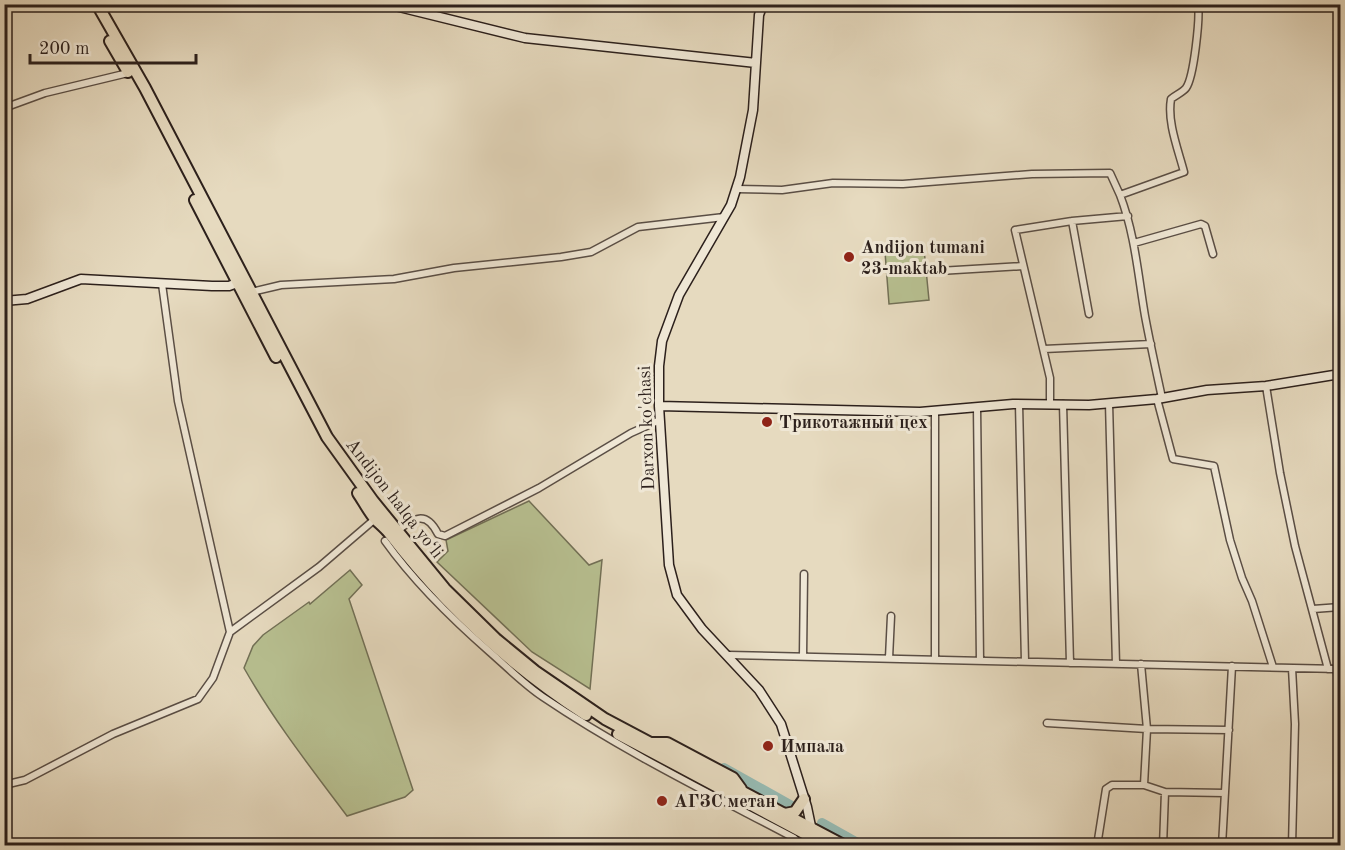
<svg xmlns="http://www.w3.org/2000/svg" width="1345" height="850" viewBox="0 0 1345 850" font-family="'Old Standard TT',serif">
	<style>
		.green { fill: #b7bf90; stroke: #727056; stroke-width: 1.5 }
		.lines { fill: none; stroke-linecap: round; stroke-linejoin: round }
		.river { stroke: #96bab2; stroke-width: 10 }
		.street-casing { stroke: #5a4e45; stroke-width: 9 }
		.secondary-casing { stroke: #2c201c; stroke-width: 11 }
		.highway-casing { stroke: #2c201c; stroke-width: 14 }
		.street { stroke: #efe7d5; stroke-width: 6 }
		.secondary { stroke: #efe7d5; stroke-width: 8 }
		.highway { stroke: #e6dabf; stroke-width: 10 }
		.poi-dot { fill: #8f2418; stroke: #efe7d5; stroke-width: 2 }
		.labels { text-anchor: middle; stroke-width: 6; stroke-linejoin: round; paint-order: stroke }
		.poi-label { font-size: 18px; font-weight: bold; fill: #2c201c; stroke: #efe7d5; text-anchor: start }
		.street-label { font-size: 18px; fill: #2c201c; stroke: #efe7d5 }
	</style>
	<rect width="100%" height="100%" fill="#e6dabf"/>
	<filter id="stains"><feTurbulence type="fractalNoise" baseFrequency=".00333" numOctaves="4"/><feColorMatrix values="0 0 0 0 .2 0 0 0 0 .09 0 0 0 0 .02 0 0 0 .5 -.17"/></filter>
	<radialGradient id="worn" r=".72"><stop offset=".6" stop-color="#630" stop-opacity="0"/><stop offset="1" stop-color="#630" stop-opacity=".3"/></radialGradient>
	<path class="green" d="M 924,249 L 929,300 L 889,304 L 885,252 Z
		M 529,501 L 589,565 L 602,560 L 590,689 L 532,652 L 437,562 L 448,551 L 446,540 Z
		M 350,570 L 362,585 L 349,599 L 413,790 L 405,797 L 347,816 C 311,768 274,721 244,668 L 253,646 L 263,635 L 309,602 L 310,604 Z"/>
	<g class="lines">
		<path class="river" d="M 724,768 L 792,806
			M 822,823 L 863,846"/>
		<defs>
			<path id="street" d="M 4,108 L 45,93 L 128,73
				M 737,189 L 782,190 L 833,183 L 903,184 L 1032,174 L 1110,173 L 1120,195
				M 1072,221 L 1089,314
				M 1134,243 L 1201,224 L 1205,226 L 1213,254
				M 939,271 L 1023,266
				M 251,292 L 281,285 L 394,279 L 454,268 L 561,257 L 591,252 L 638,227 L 724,217
				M 1044,349 L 1151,344
				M 1266,386 L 1280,473 L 1295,546 L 1328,669
				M 1162,398 C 1156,370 1150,343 1145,316 C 1138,275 1135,234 1120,195 L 1184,172 C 1178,149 1167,122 1171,99 C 1176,95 1183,92 1186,88 C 1194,77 1200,18 1198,4
				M 1157,399 L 1173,459 L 1214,466 L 1230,540 L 1242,578 L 1252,601 L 1273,667
				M 1050,403 L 1050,378 L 1015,230 L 1072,221 L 1128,216
				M 1109,403 L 1116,664
				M 1019,404 L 1025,661
				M 1063,404 L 1070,663
				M 977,407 L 980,660
				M 397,531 C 414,518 426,510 438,534 L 445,536 L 539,488 L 631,433 L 660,420
				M 385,541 C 415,583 452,619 491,653 C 508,668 525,685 543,697 C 623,751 709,793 794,838 L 803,846
				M 1313,609 L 1340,607
				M 230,632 L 319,567 L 375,519
				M 728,655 L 1340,669
				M 803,656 L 804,574
				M 889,658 L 891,616
				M 935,659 L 935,411
				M 1292,668 L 1295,724 L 1292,846
				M 1337,669 L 1340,717
				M 1047,723 L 1147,729 L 1229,730
				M 4,785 L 25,780 L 113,734 L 198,699 L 213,678 L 230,632 L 178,401 L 162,284
				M 1144,785 L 1165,792 L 1225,793
				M 1097,846 L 1106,789 L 1112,785 L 1144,785 L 1147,729 L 1141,664
				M 1163,846 L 1165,792
				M 1222,846 L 1232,666"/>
			<path id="secondary" d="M 387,4 L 525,38 L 756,63
				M 763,4 L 759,15 L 753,110 L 740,177 L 731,205 L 679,295 L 662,341 L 659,366 L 659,406 L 669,565 L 677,595 L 702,629 L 759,690 L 781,724 L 807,807 L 812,831
				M 4,301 L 27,299 L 81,279 L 212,286 L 229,286 L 237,283
				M 659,406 L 920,412 L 1013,404 L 1089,405 L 1157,399 L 1207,390 L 1266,386 L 1340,374"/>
			<path id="highway" d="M 97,4 L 145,88 L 327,437 L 373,501 L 445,589 L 496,639 L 535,671 L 605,719 L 845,846
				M 110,41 L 128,72
				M 195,200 L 276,357
				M 358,493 C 364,502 369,512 376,520 C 380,524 385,528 389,533 C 445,606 509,665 586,715
				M 618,734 L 828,846
				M 651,743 L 667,743 L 733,778 L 741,789
				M 785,814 L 795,812 L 804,799"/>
		</defs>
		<use href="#street" class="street-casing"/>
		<use href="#secondary" class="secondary-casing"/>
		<use href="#highway" class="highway-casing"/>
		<use href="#street" class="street"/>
		<use href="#secondary" class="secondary"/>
		<use href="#highway" class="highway"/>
	</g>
	<g class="poi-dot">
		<circle cx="849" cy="257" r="6"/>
		<circle cx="767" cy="422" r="6"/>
		<circle cx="768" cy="746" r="6"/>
		<circle cx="662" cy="801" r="6"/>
	</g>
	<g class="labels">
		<g class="poi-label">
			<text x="861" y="253">Andijon tumani<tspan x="861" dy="21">23-maktab</tspan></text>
			<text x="779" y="428">Трикотажный цех</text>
			<text x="780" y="752">Импала</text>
			<text x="674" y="807">АГЗС метан</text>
		</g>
		<g class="street-label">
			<text transform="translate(646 428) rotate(-92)" y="6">Darxon ko'chasi</text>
			<text transform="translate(395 498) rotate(52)" y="6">Andijon halqa yo‘li</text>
		</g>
	</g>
	<rect width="1345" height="850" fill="none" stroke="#e6dabf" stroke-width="24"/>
	<rect x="6" y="6" width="1333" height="838" fill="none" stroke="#2c201c" stroke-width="3"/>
	<rect x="12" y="12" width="1321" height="826" fill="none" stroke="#2c201c" stroke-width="1.5"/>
	<path d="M30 54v9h166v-9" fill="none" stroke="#2c201c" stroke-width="3"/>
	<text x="39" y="54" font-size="18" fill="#2c201c" stroke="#efe7d5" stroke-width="4.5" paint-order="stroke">200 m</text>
	<rect width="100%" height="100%" filter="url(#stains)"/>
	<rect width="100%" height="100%" fill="url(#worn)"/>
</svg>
